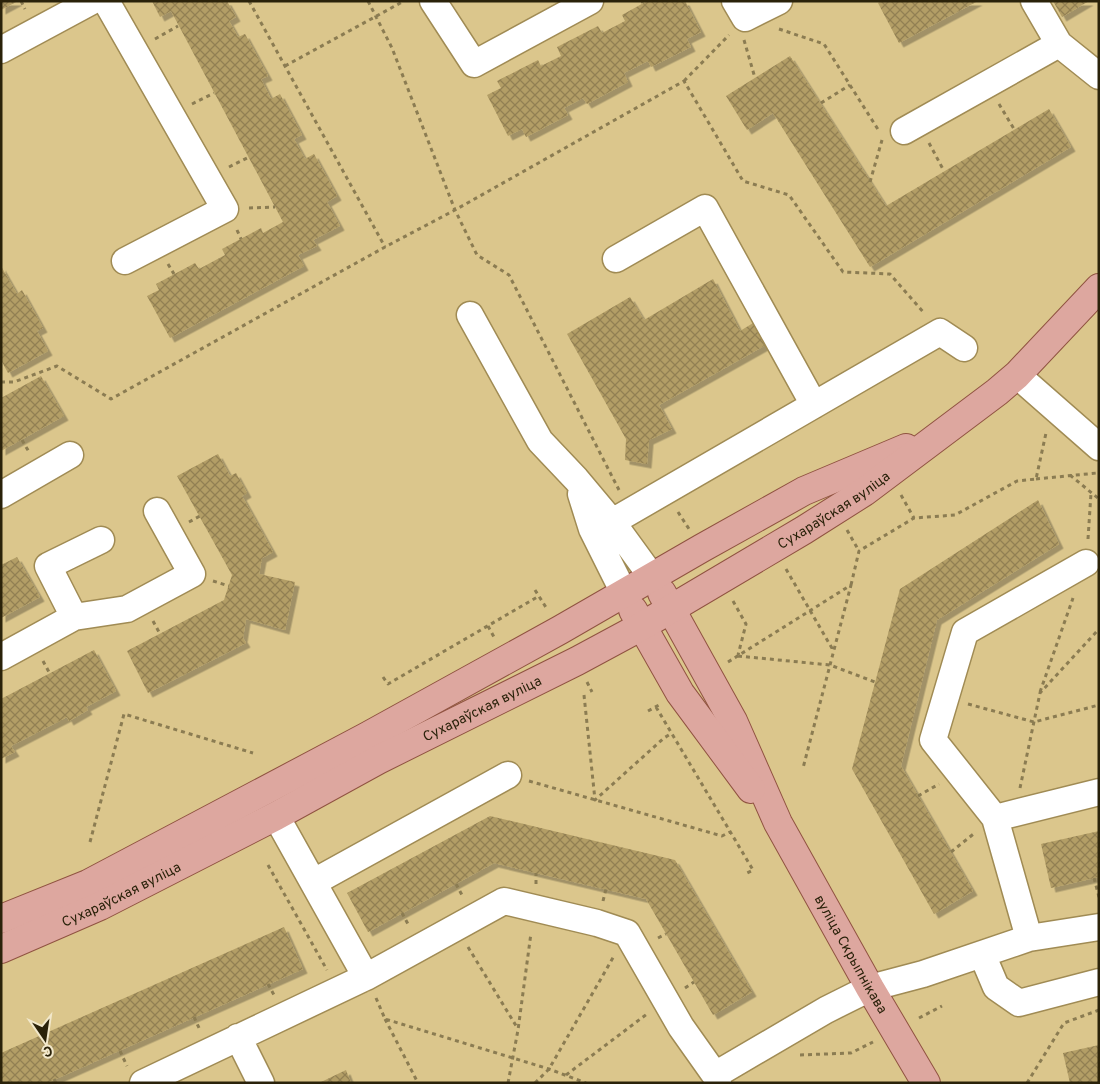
<svg xmlns="http://www.w3.org/2000/svg" width="1100" height="1084" viewBox="0 0 1100 1084" font-family="Overpass,sans-serif">
	<style>
		.building { fill: url(#building-cross-hatch); filter: url(#shadow) }
		.lines { fill: none; stroke-linecap: round; stroke-linejoin: round }
		.minor-casing { stroke: #a08b54; stroke-width: 29 }
		.major-casing { stroke: #905341; stroke-width: 30 }
		.path { stroke: #8b7c52; stroke-width: 3; stroke-dasharray: 4 4; stroke-linecap: butt }
		.minor { stroke: #fff; stroke-width: 26 }
		.major { stroke: #dda79f; stroke-width: 28 }
		.labels { text-anchor: middle; stroke-width: 5; stroke-linejoin: round; paint-order: stroke }
		.street-label { font-size: 14px; fill: #2a220a; stroke: #f2e8cb }
	</style>
	<defs>
		<pattern id="building-cross-hatch" width="8" height="8" patternUnits="userSpaceOnUse" patternTransform="scale(1.25)"><rect width="8" height="8" fill="#b39e66"/><path d="M0 0l8 8M0 8l8-8" fill="none" stroke="#928052"/></pattern>
		<filter id="shadow"><feDropShadow dx="4.5" dy="4.5" stdDeviation="0" flood-color="#0004"/></filter>
	</defs>
	<rect width="100%" height="100%" fill="#dbc68c"/>
	<path class="building" d="M 1,1 L 18,1 L 1,10 Z
		M 152,1 L 227,1 L 236,17 L 229,21 L 238,37 L 245,34 L 268,76 L 261,79 L 271,99 L 280,94 L 302,135 L 294,139 L 305,159 L 314,154 L 337,196 L 327,202 L 340,226 L 313,240 L 317,246 L 298,255 L 304,266 L 170,338 L 147,296 L 159,290 L 156,284 L 195,263 L 199,269 L 225,255 L 222,249 L 261,228 L 263,233 L 283,222 L 171,11 L 160,17 Z
		M 647,1 L 685,1 L 701,32 L 687,39 L 691,47 L 651,67 L 648,61 L 624,73 L 628,82 L 587,104 L 583,98 L 564,108 L 568,115 L 526,137 L 522,129 L 508,136 L 487,95 L 501,88 L 497,81 L 538,60 L 541,66 L 561,56 L 557,47 L 598,26 L 602,33 L 625,21 L 622,15 Z
		M 881,1 L 978,1 L 899,43 L 878,3 Z
		M 1053,1 L 1089,1 L 1062,17 Z
		M 790,56 L 886,206 L 1049,109 L 1071,147 L 870,267 L 773,113 L 747,130 L 726,96 Z
		M 1,266 L 17,294 L 22,290 L 43,328 L 37,331 L 48,351 L 8,373 L 1,360 Z
		M 713,279 L 740,331 L 758,320 L 771,342 L 659,405 L 672,429 L 649,440 L 647,464 L 625,460 L 626,439 L 567,334 L 630,297 L 644,320 Z
		M 41,376 L 64,416 L 1,451 L 1,398 Z
		M 218,454 L 230,476 L 236,473 L 247,493 L 242,496 L 273,552 L 262,558 L 259,574 L 295,582 L 285,630 L 246,619 L 243,638 L 246,643 L 148,693 L 127,651 L 224,600 L 232,575 L 177,476 Z
		M 1038,500 L 1059,544 L 937,620 L 901,766 L 973,891 L 934,914 L 852,769 L 900,589 Z
		M 17,557 L 40,597 L 1,618 L 1,565 Z
		M 94,650 L 116,691 L 86,707 L 88,710 L 69,721 L 67,717 L 11,746 L 15,752 L 1,759 L 1,699 Z
		M 490,816 L 675,860 L 752,992 L 713,1015 L 646,899 L 494,863 L 368,932 L 347,893 Z
		M 1099,831 L 1099,877 L 1051,888 L 1041,844 Z
		M 284,927 L 303,969 L 47,1083 L 2,1083 L 1,1053 Z
		M 1099,1045 L 1099,1083 L 1070,1083 L 1063,1053 Z
		M 346,1070 L 351,1083 L 319,1083 Z"/>
	<g class="lines">
		<defs>
			<path id="minor" d="M 106,1 L 225,209 L 125,261
				M 433,1 L 474,64 L 590,1
				M 735,1 L 745,18 L 779,1
				M 1034,1 L 1059,44 L 1099,76
				M 1,50 L 92,1
				M 904,131 L 1059,44
				M 616,259 L 705,208 L 814,405
				M 470,315 L 540,441 L 576,479 L 612,522 L 652,577
				M 1017,375 L 1099,447
				M 581,494 L 592,529 L 624,593
				M 1,495 L 70,455
				M 612,522 L 940,332 L 964,348
				M 74,617 L 48,566 L 101,540
				M 1,657 L 74,617 L 127,609 L 192,574 L 157,511
				M 276,816 L 366,977
				M 995,818 L 1099,792
				M 314,882 L 508,775
				M 1029,938 L 995,818 L 933,740 L 965,632 L 1086,563
				M 982,954 L 996,987 L 1019,1003 L 1099,982
				M 238,1037 L 261,1083
				M 143,1083 L 366,977 L 504,901 L 597,923 L 627,933 L 681,1027 L 715,1075
				M 718,1083 L 715,1075 L 826,1010 L 870,988 L 923,974 L 1029,938 L 1099,927"/>
			<g id="major">
				<path id="s1" d="M 662,593 L 733,721 L 778,823 L 870,988 L 926,1083"/>
				<path d="M 633,610 L 680,693 L 751,789"/>
				<path d="M 1,919 L 88,884 L 366,737 L 560,630 L 702,548 L 804,491 L 906,448"/>
				<path id="s2" d="M 1,949 L 100,906 L 276,816 L 378,760 L 577,661 L 642,626 L 804,530 L 864,492 L 997,392 L 1017,375 L 1099,288"/>
			</g>
		</defs>
		<use href="#minor" class="minor-casing"/>
		<use href="#major" class="major-casing"/>
		<path class="path" d="M 21,1 L 25,9
			M 249,1 L 385,247
			M 368,1 L 392,48 L 455,210 L 477,255 L 509,275 L 619,490
			M 642,1 L 643,3
			M 779,29 L 824,44 L 879,131
			M 155,39 L 178,26
			M 744,40 L 755,78
			M 285,66 L 404,1
			M 684,81 L 729,35
			M 821,103 L 850,85
			M 192,104 L 214,93
			M 999,104 L 1014,129
			M 929,143 L 944,171
			M 229,167 L 249,157
			M 870,182 L 882,140
			M 249,208 L 275,207
			M 237,230 L 241,239
			M 168,264 L 174,274
			M 1,382 L 14,382 L 57,366 L 111,399 L 385,247 L 455,210 L 684,81 L 743,181 L 789,195 L 843,272 L 890,274 L 924,313
			M 22,440 L 29,452
			M 1070,475 L 1099,499
			M 1036,479 L 1097,473
			M 901,495 L 914,518
			M 678,512 L 689,529
			M 189,522 L 200,516
			M 847,530 L 859,551
			M 1088,539 L 1091,493
			M 786,569 L 833,650
			M 213,581 L 229,586
			M 851,585 L 859,551 L 914,518 L 955,515 L 1017,481 L 1036,479 L 1046,433
			M 535,590 L 547,609
			M 733,601 L 746,624 L 738,655
			M 153,621 L 160,634
			M 488,626 L 495,639
			M 738,656 L 830,665 L 875,682
			M 43,661 L 50,674
			M 728,662 L 851,585 L 803,768
			M 383,677 L 388,684 L 539,596
			M 587,682 L 592,692
			M 1040,692 L 1073,598
			M 584,695 L 595,800 L 664,738 L 672,733
			M 968,704 L 1034,722 L 1099,705
			M 656,707 L 753,870 L 745,874
			M 648,711 L 659,705
			M 529,781 L 722,836 L 730,832
			M 1020,788 L 1040,693 L 1099,629
			M 918,796 L 939,784
			M 90,842 L 124,714 L 253,753
			M 951,852 L 976,832
			M 268,865 L 327,970
			M 1094,878 L 1099,897
			M 456,884 L 463,897
			M 536,884 L 536,873
			M 603,901 L 606,889
			M 402,913 L 409,926
			M 658,938 L 666,934
			M 468,947 L 518,1029
			M 268,984 L 274,995
			M 685,988 L 694,982
			M 376,998 L 385,1019 L 549,1069 L 586,1083
			M 194,1017 L 200,1030
			M 919,1018 L 942,1006
			M 385,1019 L 418,1083
			M 120,1051 L 127,1066
			M 800,1055 L 851,1053 L 873,1042
			M 566,1075 L 647,1014
			M 54,1079 L 56,1083
			M 508,1083 L 518,1030 L 531,933
			M 535,1083 L 549,1069 L 614,956
			M 1027,1083 L 1064,1023 L 1099,1010"/>
		<use href="#minor" class="minor"/>
		<use href="#major" class="major"/>
	</g>
	<g class="labels">
		<g class="street-label">
			<text dy="5" stroke="none"><textPath href="#s2" startOffset="942">Сухараўская вуліца</textPath></text>
			<text dy="5" stroke="none"><textPath href="#s2" startOffset="538">Сухараўская вуліца</textPath></text>
			<text dy="5" stroke="none"><textPath href="#s2" startOffset="132">Сухараўская вуліца</textPath></text>
			<text dy="5" stroke="none"><textPath href="#s1" startOffset="408">вуліца Скрыпнікава</textPath></text>
		</g>
	</g>
	<rect width="1100" height="1084" fill="none" stroke="#2a220a" stroke-width="5"/>
	<g transform="translate(45 1039) rotate(167)" stroke="#f2e8cb" stroke-width="4" paint-order="stroke">
	<path d="M0-4L9 19L0 12L-9 19Z" fill="#2a220a"/>
	<text y="-8" font-size="14" font-weight="bold" text-anchor="middle" fill="#2a220a">С</text>
	</g>
</svg>
